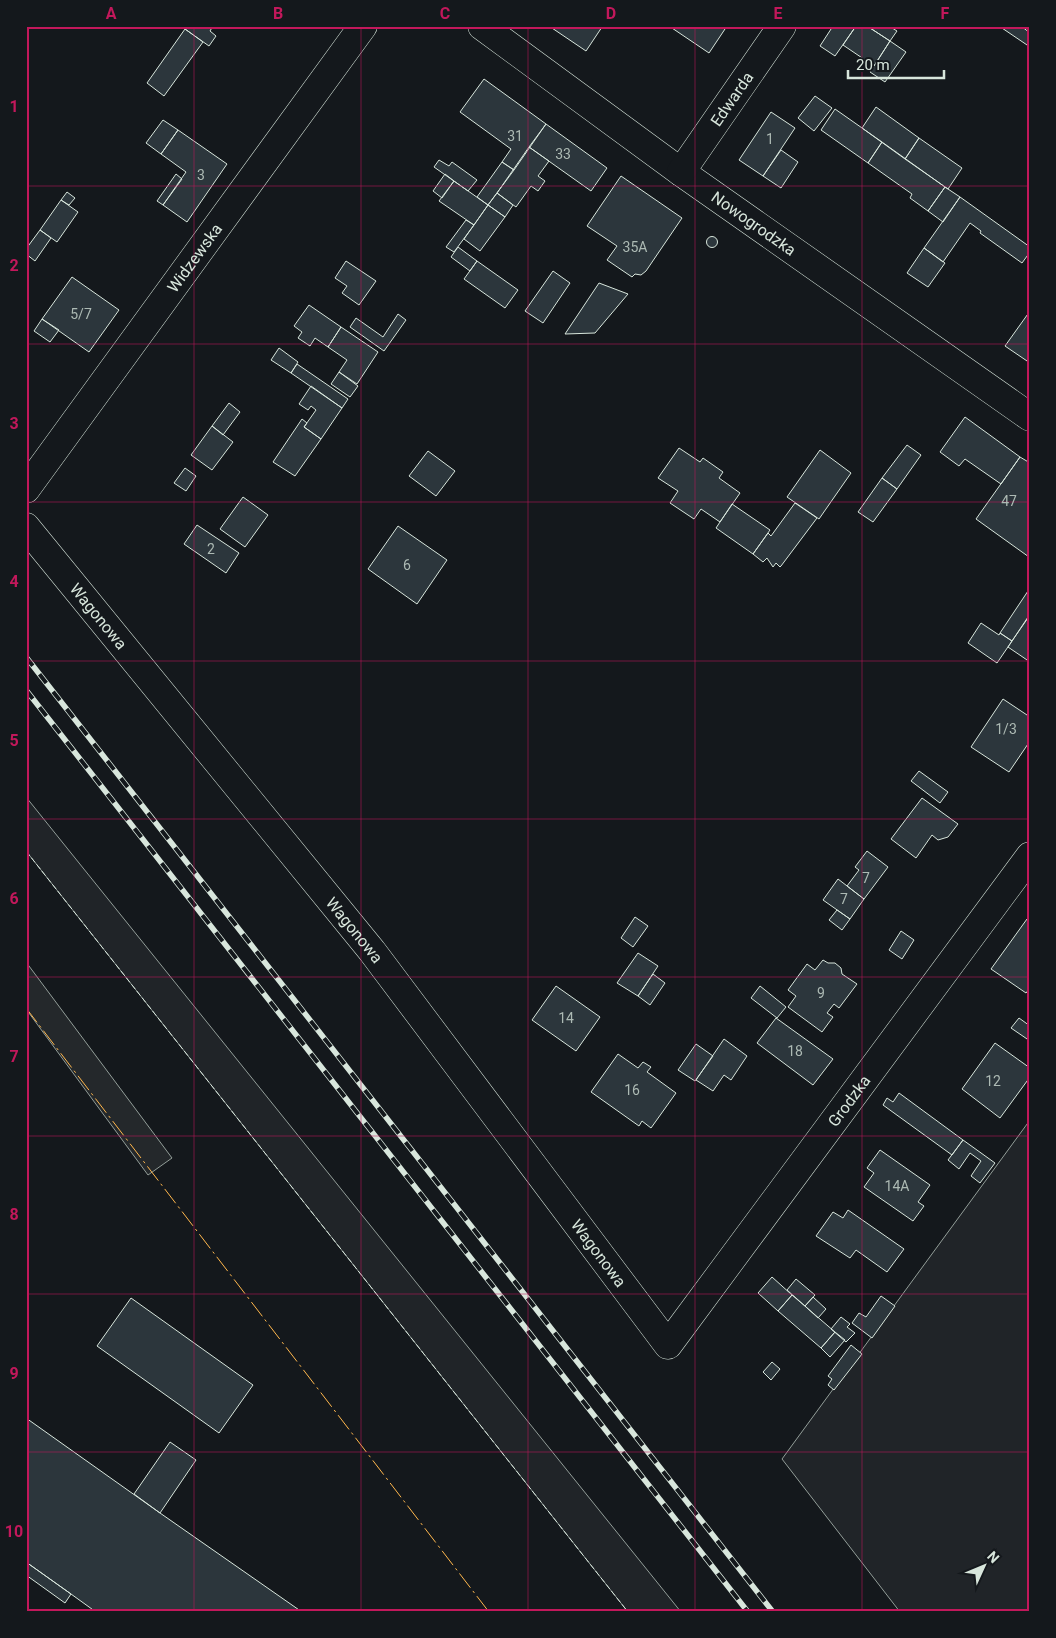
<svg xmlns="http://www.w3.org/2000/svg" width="1056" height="1638" viewBox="0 0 1056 1638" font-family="Roboto,sans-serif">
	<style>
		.green { fill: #202428; stroke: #939e99 }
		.parking { fill: #24282b; stroke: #939e99 }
		.building { fill: #2c363c; stroke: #d8e6dc }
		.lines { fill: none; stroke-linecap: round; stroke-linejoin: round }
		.minor-casing { stroke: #d8e6dc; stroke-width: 29 }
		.minor { stroke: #14181c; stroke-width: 28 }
		.rail-casing { stroke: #d8e6dc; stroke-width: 5.5 }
		.rail { stroke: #14181c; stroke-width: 4; stroke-dasharray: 11; stroke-linecap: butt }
		.fence { stroke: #d8e6dc; stroke-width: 1; stroke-dasharray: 6 2.5; stroke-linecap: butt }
		.power { stroke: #ffb74d; stroke-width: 1; stroke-dasharray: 18 4 2.5 4; stroke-linecap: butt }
		.grid { fill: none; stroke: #c2185b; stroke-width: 1; stroke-opacity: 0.55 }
		.labels { text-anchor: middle; stroke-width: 4; stroke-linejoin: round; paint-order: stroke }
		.number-label { font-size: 14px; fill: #adbab4 }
		.street-label { font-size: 16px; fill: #d8e6dc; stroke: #14181c }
		.neatline { fill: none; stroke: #c2185b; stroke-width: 2 }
		.grid-label { font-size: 16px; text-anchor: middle; font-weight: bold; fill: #c2185b }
	</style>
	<rect width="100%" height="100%" fill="#14181c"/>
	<path class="green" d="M 26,797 L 681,1612 L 628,1612 L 26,851 Z
		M 1030,1120 L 1030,1612 L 900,1612 L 782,1459 Z"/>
	<path class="parking" d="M 26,962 L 172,1158 L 148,1175 L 26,1009 Z"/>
	<path class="building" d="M 187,26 L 213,26 L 210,31 L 216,36 L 209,46 L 185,29 Z
		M 549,26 L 601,26 L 602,27 L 586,51 Z
		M 669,26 L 720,26 L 725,29 L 709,53 Z
		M 833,26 L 856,26 L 835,56 L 820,46 Z
		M 856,26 L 867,26 L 890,41 L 874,66 L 843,45 Z
		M 867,26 L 889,26 L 897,31 L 890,41 Z
		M 999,26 L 1021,26 L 1030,33 L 1030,47 Z
		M 185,29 L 203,42 L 164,96 L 147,83 Z
		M 890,41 L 906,52 L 885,82 L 870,72 Z
		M 484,79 L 546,124 L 514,170 L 502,162 L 511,149 L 460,112 Z
		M 815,96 L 832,108 L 814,131 L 798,118 Z
		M 876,107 L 919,138 L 905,159 L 862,128 Z
		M 835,109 L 882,142 L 868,163 L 821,130 Z
		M 771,112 L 795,128 L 763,176 L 739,160 Z
		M 163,120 L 178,130 L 161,154 L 146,143 Z
		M 546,124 L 607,168 L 591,191 L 529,147 Z
		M 178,130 L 227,164 L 187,222 L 163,205 L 186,172 L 161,154 Z
		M 919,138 L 962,168 L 948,189 L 905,159 Z
		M 882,142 L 945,187 L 928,211 L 910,198 L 912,194 L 868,163 Z
		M 529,147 L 549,161 L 538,176 L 545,181 L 538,191 L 531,186 L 516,207 L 497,193 Z
		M 781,150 L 798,162 L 781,188 L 763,176 Z
		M 439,160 L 449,166 L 452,162 L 477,180 L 468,191 L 434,167 Z
		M 502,162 L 514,170 L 488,205 L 477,197 Z
		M 176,174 L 182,179 L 163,205 L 157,201 Z
		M 445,174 L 454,181 L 442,198 L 433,191 Z
		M 621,176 L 682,218 L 646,271 L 641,275 L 635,274 L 632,277 L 607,260 L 617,246 L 587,226 Z
		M 454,181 L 488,205 L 474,225 L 439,201 Z
		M 945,187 L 960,197 L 943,222 L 928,211 Z
		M 67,192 L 75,198 L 69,205 L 61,200 Z
		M 497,193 L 513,205 L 505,217 L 488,205 Z
		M 960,197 L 1030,247 L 1030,252 L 1022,263 L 980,233 L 981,231 L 970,223 L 943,262 L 924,248 Z
		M 61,200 L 78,212 L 57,242 L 40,230 Z
		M 488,205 L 505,217 L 480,251 L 464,239 Z
		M 466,220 L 474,225 L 454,252 L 446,247 Z
		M 40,230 L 51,238 L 35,261 L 26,254 L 26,249 Z
		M706.5 242a5.5 5.5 0 1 1 11 0a5.5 5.5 0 1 1-11 0Z
		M 458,247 L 477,261 L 470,271 L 451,257 Z
		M 924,248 L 945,263 L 928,287 L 907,273 Z
		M 346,261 L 376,281 L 359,305 L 342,293 L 347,286 L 335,278 Z
		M 477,261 L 518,290 L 505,308 L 464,279 Z
		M 553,271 L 570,283 L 543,323 L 525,311 Z
		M 72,277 L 119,310 L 89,352 L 42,319 Z
		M 599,283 L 628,294 L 595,333 L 565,334 Z
		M 309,305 L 341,327 L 328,347 L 315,338 L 310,346 L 298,338 L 302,332 L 294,326 Z
		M 1030,311 L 1030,363 L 1005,346 Z
		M 398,314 L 406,320 L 384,351 L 350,327 L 356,318 L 383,337 Z
		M 42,319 L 59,330 L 50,342 L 34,331 Z
		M 341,327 L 378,352 L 357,384 L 339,372 L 347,360 L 328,347 Z
		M 279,348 L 298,362 L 291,373 L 271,360 Z
		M 297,364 L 348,399 L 342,408 L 291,373 Z
		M 339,372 L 358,386 L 350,397 L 331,384 Z
		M 311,386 L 342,408 L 321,439 L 304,427 L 316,410 L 311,406 L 308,410 L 299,404 Z
		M 229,403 L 240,412 L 223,435 L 212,426 Z
		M 965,417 L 1020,457 L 1001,484 L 965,459 L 959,466 L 940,452 Z
		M 302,419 L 307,423 L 304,427 L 321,439 L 295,476 L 273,462 Z
		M 212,426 L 233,442 L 212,470 L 191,455 Z
		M 907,445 L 921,455 L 897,489 L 882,478 Z
		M 679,448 L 700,462 L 703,458 L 723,472 L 719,478 L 740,493 L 720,522 L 701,509 L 694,519 L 670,503 L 678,491 L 658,478 Z
		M 820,450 L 851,473 L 819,519 L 787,497 Z
		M 428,451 L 455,471 L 436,496 L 409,476 Z
		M 1020,457 L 1030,463 L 1029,557 L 976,519 Z
		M 185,468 L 196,476 L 186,491 L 174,483 Z
		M 882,478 L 897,489 L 873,522 L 858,512 Z
		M 243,497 L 268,515 L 245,547 L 220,529 Z
		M 795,503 L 817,518 L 781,566 L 780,567 L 776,563 L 773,567 L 767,558 L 763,562 L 753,554 L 768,533 L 771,536 Z
		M 732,504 L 770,530 L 753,554 L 716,528 Z
		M 197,525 L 239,553 L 226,573 L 184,544 Z
		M 398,526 L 447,560 L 417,604 L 368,569 Z
		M 1030,588 L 1030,615 L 1012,641 L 1000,633 Z
		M 1028,617 L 1030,618 L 1030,662 L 1008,647 Z
		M 981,623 L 999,635 L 1000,633 L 1012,641 L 997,663 L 968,643 Z
		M 1003,699 L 1030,717 L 1030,741 L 1009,772 L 971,747 Z
		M 919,771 L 948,792 L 940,803 L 911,781 Z
		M 922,798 L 958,824 L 948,837 L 938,840 L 932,835 L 916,858 L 891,839 Z
		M 867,851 L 888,867 L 864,899 L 847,886 L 859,870 L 855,867 Z
		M 838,879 L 864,899 L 850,919 L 823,900 Z
		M 837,910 L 850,919 L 842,930 L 829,920 Z
		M 635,917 L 648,926 L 633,947 L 621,938 Z
		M 1027,919 L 1030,921 L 1030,988 L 1026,993 L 991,969 Z
		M 901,931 L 914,940 L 902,959 L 889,950 Z
		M 638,953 L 658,966 L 638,996 L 617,983 Z
		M 823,960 L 828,963 L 835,963 L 841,968 L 842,974 L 857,984 L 839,1008 L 834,1004 L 827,1013 L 833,1017 L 822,1032 L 788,1007 L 796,996 L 788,990 L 807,964 L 815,970 Z
		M 653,974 L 665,983 L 650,1005 L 638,996 Z
		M 556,986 L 600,1017 L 576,1051 L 532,1020 Z
		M 760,986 L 786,1007 L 777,1018 L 751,998 Z
		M 776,1018 L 833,1059 L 813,1085 L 757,1043 Z
		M 1019,1018 L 1030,1026 L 1030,1041 L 1011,1028 Z
		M 724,1039 L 747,1056 L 731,1080 L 724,1075 L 713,1091 L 696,1080 Z
		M 995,1043 L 1030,1068 L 1030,1077 L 1000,1118 L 962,1089 Z
		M 696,1044 L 713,1056 L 695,1081 L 678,1070 Z
		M 618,1054 L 638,1068 L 643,1062 L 651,1067 L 647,1072 L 676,1093 L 651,1128 L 642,1121 L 639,1126 L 591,1092 Z
		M 899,1093 L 963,1140 L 952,1155 L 883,1105 L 887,1098 L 893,1102 Z
		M 963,1140 L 995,1163 L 980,1183 L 971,1176 L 981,1161 L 970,1153 L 959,1169 L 948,1160 Z
		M 880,1150 L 930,1185 L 918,1202 L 924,1206 L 913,1221 L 864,1187 L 874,1173 L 867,1168 Z
		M 848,1210 L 904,1249 L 887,1272 L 856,1250 L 850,1258 L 816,1236 L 833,1212 L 843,1218 Z
		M 772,1277 L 792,1295 L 778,1311 L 758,1293 Z
		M 796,1279 L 815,1295 L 805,1306 L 787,1290 Z
		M 792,1295 L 835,1332 L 821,1348 L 778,1311 Z
		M 881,1296 L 895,1306 L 872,1338 L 852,1323 L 859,1313 L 866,1317 Z
		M 813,1297 L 826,1309 L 818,1318 L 805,1306 Z
		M 131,1298 L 253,1385 L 219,1433 L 97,1346 Z
		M 841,1317 L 850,1324 L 847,1327 L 855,1333 L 846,1342 L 831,1329 Z
		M 835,1332 L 845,1340 L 830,1357 L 821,1348 Z
		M 851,1345 L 862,1354 L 834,1390 L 828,1385 L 832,1379 L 828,1376 Z
		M 772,1362 L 780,1369 L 771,1380 L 763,1372 Z
		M 26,1418 L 160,1513 L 302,1612 L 96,1612 L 71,1594 L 26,1562 Z
		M 170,1442 L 196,1460 L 160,1513 L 134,1494 Z
		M 26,1562 L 71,1594 L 65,1603 L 26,1575 Z"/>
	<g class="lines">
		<defs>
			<g id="minor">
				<path id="s1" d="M 482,26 L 681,172 L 1030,417"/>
				<path id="s2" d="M 681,172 L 782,26"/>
				<path id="s3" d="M 26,489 L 363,26"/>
				<path id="s4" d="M 26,527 L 372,951 L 668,1345 L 1030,856"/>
			</g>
		</defs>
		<use href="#minor" class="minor-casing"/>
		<use href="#minor" class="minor"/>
		<defs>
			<path id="rail" d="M 26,657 L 773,1612
				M 26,690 L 748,1612"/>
		</defs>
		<use href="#rail" class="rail-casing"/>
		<use href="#rail" class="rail"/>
		<path class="fence" d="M 26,851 L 628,1612"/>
		<path class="power" d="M 26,1008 L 489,1612"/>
	</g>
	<path class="grid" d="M 194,26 L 194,1612M 361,26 L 361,1612M 528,26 L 528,1612M 695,26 L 695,1612M 862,26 L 862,1612M 26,186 L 1030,186M 26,344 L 1030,344M 26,502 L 1030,502M 26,661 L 1030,661M 26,819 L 1030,819M 26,977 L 1030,977M 26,1136 L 1030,1136M 26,1294 L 1030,1294M 26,1452 L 1030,1452"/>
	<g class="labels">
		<g class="number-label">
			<text x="515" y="141">31</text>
			<text x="770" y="144">1</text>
			<text x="563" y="159">33</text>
			<text x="201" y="180">3</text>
			<text x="635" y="252">35A</text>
			<text x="81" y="319">5/7</text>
			<text x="1009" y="506">47</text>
			<text x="211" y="554">2</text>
			<text x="407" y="570">6</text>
			<text x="1006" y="734">1/3</text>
			<text x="866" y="883">7</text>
			<text x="844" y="904">7</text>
			<text x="821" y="998">9</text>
			<text x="566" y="1023">14</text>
			<text x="795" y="1056">18</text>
			<text x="993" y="1086">12</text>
			<text x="632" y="1095">16</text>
			<text x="897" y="1191">14A</text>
		</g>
		<g class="street-label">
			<text dy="6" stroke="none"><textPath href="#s2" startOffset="89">Edwarda</textPath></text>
			<text dy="6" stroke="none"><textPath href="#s1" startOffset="336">Nowogrodzka</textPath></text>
			<text dy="6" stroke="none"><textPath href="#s3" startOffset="286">Widzewska</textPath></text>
			<text dy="6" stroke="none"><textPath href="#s4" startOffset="115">Wagonowa</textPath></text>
			<text dy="6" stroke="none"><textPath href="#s4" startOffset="520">Wagonowa</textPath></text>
			<text dy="6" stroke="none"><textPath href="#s4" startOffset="1344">Grodzka</textPath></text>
			<text dy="6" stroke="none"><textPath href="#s4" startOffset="925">Wagonowa</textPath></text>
		</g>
	</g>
	<rect width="1056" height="1638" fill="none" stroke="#14181c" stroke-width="55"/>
	<g transform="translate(984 1566) rotate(46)" stroke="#14181c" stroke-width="4" paint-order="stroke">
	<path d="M0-4L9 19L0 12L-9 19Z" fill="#d8e6dc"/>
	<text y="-8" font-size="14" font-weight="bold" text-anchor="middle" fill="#d8e6dc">N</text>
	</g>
	<path d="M848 70v8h96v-8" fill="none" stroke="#d8e6dc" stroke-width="2.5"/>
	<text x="856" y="70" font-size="15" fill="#d8e6dc" stroke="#14181c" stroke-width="4" paint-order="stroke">20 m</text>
	<rect x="28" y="28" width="1000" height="1582" class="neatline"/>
	<g class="grid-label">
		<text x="111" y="19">A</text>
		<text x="278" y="19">B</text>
		<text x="445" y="19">C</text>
		<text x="611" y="19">D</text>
		<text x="778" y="19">E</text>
		<text x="945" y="19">F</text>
		<text x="14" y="112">1</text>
		<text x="14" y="271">2</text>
		<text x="14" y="429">3</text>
		<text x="14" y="587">4</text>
		<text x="14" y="746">5</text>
		<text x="14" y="904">6</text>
		<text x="14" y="1062">7</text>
		<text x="14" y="1220">8</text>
		<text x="14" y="1379">9</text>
		<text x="14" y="1537">10</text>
	</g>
</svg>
